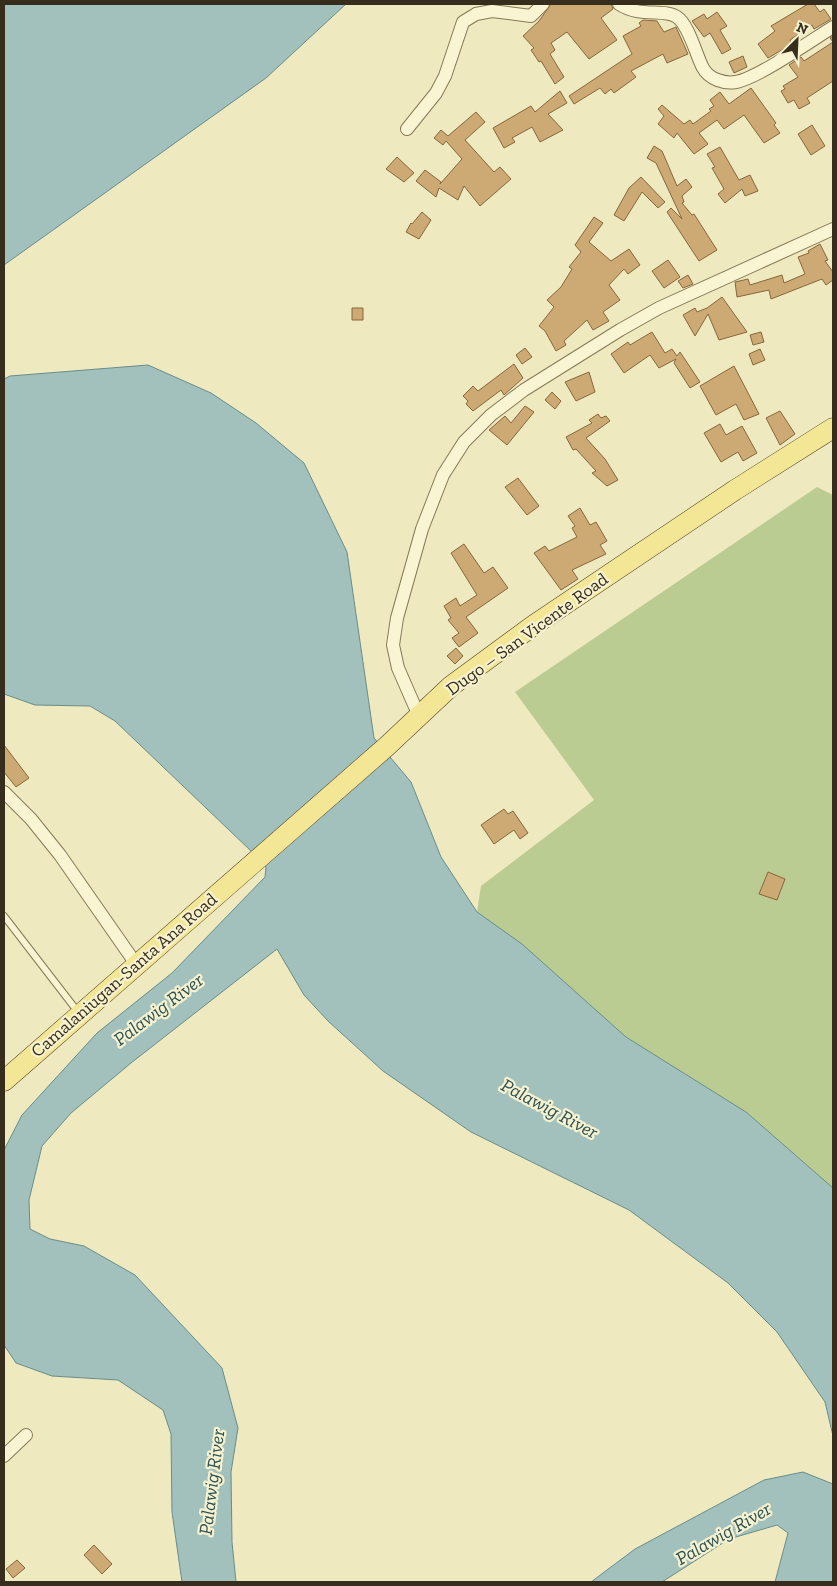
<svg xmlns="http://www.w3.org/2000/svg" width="837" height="1586" viewBox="0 0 837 1586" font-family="'Zilla Slab',serif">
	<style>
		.green { fill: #bbcc93 }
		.water { fill: #a2c0bc; stroke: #698d8b }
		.building { fill: #cda974; stroke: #86673d }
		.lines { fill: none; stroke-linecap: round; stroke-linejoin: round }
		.lane-casing { stroke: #877957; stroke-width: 8 }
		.street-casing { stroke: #877957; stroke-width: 14 }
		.primary-casing { stroke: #54462c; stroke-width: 21 }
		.lane { stroke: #f9f4d2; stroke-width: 6 }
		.street { stroke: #f9f4d2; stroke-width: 12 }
		.primary { stroke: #f3e795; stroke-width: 20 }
		.labels { text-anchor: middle; stroke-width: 4.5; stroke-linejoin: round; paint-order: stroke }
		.street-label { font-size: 18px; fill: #362d1c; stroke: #f6f1ce }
		.water-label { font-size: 19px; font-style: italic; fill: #2b5156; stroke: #f6f1ce }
	</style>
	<rect width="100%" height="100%" fill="#eee9bf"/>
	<path class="green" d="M 817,487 L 833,495 L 833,1188 L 746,1112 L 626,1037 L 522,945 L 477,912 L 481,886 L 594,800 L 515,692 Z"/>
	<path class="water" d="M 4,4 L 346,4 L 266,78 L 4,265 Z
		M 148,365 L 211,393 L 256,423 L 304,463 L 347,552 L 374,738 L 411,782 L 441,857 L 477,912 L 522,944 L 626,1037 L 746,1112 L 833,1188 L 833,1436 L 825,1402 L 777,1332 L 728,1283 L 629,1210 L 471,1132 L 383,1071 L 328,1021 L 304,995 L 277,949 L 131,1063 L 71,1113 L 42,1146 L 29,1200 L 30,1229 L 50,1239 L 84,1246 L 135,1275 L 222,1368 L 238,1428 L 231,1472 L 232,1542 L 236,1582 L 182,1582 L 172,1512 L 171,1434 L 163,1410 L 118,1380 L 52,1376 L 16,1363 L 4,1345 L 4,1150 L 22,1115 L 97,1033 L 172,973 L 265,877 L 266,867 L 251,851 L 115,721 L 90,706 L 35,705 L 4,694 L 4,379 L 10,376 Z
		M 803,1472 L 833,1484 L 833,1582 L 775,1582 L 788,1533 L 777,1525 L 729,1539 L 662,1582 L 591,1582 L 635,1549 L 764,1480 Z"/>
	<path class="building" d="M 551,4 L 611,4 L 613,9 L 601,18 L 617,40 L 589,59 L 567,32 L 551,43 L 555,50 L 550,54 L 564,77 L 555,84 L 541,61 L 539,62 L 531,50 L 534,48 L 523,36 L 539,21 Z
		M 808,4 L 814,4 L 820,12 L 824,9 L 831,19 L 814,29 L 812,25 L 790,40 L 792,44 L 768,58 L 758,44 L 775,31 L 771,26 Z
		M 717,12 L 727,26 L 720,30 L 731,49 L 722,54 L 710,33 L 704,37 L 692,21 L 704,14 L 707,19 Z
		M 643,20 L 657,21 L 664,32 L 676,27 L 688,54 L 667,63 L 663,54 L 631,71 L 636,77 L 614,93 L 611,89 L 605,94 L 600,88 L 574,104 L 569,96 L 632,54 L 623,36 L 641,26 L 639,23 Z
		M 833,36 L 833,81 L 807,98 L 810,103 L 799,109 L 794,100 L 788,103 L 781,91 L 785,89 L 783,86 L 798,77 L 789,65 L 801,57 L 804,61 L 833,42 L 830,38 Z
		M 743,56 L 747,67 L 734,73 L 729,62 Z
		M 751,88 L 776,123 L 774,125 L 780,133 L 764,143 L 744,115 L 724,129 L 717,120 L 699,133 L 708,144 L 694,154 L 677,133 L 674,138 L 658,124 L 664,116 L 658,109 L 662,105 L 684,124 L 690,120 L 693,124 L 711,111 L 709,109 L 714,106 L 710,100 L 720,92 L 729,104 Z
		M 560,91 L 567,103 L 548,114 L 563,130 L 540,142 L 532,127 L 512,138 L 515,142 L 504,148 L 493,128 L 531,106 L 535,112 Z
		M 476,112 L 485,122 L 465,140 L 494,172 L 500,167 L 511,179 L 480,206 L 464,186 L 458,200 L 439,188 L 436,197 L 416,181 L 425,170 L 441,182 L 440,184 L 462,159 L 446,141 L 443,145 L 434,138 L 441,130 L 448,136 Z
		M 812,125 L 825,146 L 811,155 L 798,134 Z
		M 654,146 L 662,151 L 677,186 L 686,179 L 692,187 L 682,196 L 684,202 L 682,203 L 692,215 L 694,214 L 717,250 L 699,261 L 667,212 L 671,208 L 682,219 L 656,163 L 647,158 Z
		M 720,147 L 739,180 L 750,175 L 758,191 L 745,196 L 742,189 L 725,203 L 718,194 L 724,189 L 712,168 L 715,167 L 707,154 Z
		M 397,157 L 414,173 L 404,182 L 386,169 Z
		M 641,177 L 665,202 L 658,208 L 642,192 L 624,221 L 614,215 L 629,188 Z
		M 422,212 L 431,220 L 419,239 L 406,232 L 411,223 L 412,224 Z
		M 594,217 L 603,223 L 589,242 L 611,261 L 629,249 L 640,265 L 628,274 L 624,269 L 609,285 L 620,300 L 603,312 L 609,321 L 593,330 L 587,320 L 564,341 L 566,345 L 556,351 L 545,331 L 539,326 L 554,307 L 547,300 L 561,287 L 572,269 L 569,267 L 581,252 L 575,245 Z
		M 820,244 L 828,260 L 825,261 L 833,272 L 833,280 L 826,285 L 822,279 L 771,299 L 769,290 L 737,297 L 735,282 L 748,279 L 750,285 L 782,275 L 784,283 L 805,274 L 798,257 L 809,253 L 808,251 Z
		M 668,260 L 680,277 L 664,288 L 652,271 Z
		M 688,275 L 693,284 L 683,288 L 678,281 Z
		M 722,297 L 747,332 L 719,340 L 708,314 L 695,336 L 683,315 L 695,308 L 697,312 L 707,308 Z
		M 352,308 L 363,308 L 363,320 L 352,320 Z
		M 652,332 L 665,353 L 672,349 L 677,356 L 680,352 L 700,382 L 690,388 L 674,363 L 676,359 L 659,368 L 650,355 L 624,373 L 611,354 L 628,342 L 630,345 Z
		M 761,332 L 764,342 L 753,345 L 750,335 Z
		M 525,348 L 532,357 L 522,364 L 516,355 Z
		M 760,349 L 765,360 L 753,365 L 749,354 Z
		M 514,364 L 523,378 L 513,387 L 504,395 L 501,390 L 473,411 L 466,404 L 468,401 L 463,396 L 473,386 L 478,391 Z
		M 734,366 L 759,414 L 744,420 L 736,404 L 716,415 L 700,386 Z
		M 589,372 L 595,392 L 576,401 L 565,382 Z
		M 552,392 L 561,401 L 555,409 L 545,400 Z
		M 525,406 L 534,412 L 507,445 L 489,430 L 505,416 L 511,423 Z
		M 780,411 L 795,434 L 780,445 L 766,418 Z
		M 598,414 L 601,418 L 606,416 L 610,421 L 586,438 L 605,459 L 618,480 L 607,486 L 592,473 L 596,471 L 576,449 L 573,450 L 566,437 L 592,423 L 589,420 Z
		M 720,424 L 726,435 L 742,426 L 757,453 L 743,461 L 738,452 L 721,462 L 704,433 Z
		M 518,478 L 539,506 L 527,515 L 505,487 Z
		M 580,508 L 590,525 L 596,522 L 607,541 L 600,545 L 606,554 L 572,570 L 578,579 L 561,590 L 534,553 L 545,546 L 549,551 L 577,537 L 572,528 L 575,526 L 568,516 Z
		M 464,544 L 484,573 L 493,567 L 508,588 L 466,617 L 478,633 L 459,647 L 452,638 L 459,633 L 448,620 L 451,618 L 444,606 L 456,598 L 460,606 L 477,595 L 451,553 Z
		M 456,648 L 463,656 L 455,664 L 447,656 Z
		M 4,745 L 29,778 L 16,787 L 4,772 Z
		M 504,809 L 508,814 L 513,811 L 528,833 L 520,839 L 514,830 L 494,844 L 481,825 Z
		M 768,872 L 785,879 L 777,900 L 759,894 Z
		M 94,1545 L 112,1564 L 102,1574 L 84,1555 Z
		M 17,1560 L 25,1568 L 13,1578 L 6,1569 Z"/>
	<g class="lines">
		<defs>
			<path id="lane" d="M 4,916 L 78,1012"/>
			<path id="street" d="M 619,4 C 640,18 664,8 677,17 C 689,25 696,55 703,68 C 709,79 724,84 736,82 C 758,78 812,40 833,27
				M 407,129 L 436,93 L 445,76 L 463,22 L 476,14 L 492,11 L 531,16 L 543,4
				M 419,716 L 398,668 L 393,645 L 397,618 L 422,529 L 443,475 L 464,442 L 491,415 L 524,390 L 620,330 L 659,308 L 833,229
				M 4,792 L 31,819 L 60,855 L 136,964
				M 4,1456 L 26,1435"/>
			<path id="primary" d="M 4,1081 L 386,747 L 451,686 L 534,625 L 735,490 L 833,428"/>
		</defs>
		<use href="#lane" class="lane-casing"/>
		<use href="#street" class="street-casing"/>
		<use href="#primary" class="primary-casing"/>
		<use href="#lane" class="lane"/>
		<use href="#street" class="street"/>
		<use href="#primary" class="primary"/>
	</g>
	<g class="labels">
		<g class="street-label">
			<text transform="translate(527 634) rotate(-36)" y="6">Dugo – San Vicente Road</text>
			<text transform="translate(124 975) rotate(-41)" y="6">Camalaniugan-Santa Ana Road</text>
		</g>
		<g class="water-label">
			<text transform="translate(158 1009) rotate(-37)" y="7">Palawig River</text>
			<text transform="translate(550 1108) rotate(28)" y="7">Palawig River</text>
			<text transform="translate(211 1482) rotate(-83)" y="7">Palawig River</text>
			<text transform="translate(723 1533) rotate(-30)" y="7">Palawig River</text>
		</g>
	</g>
	<rect width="837" height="1586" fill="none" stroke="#362d1c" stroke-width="10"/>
	<g transform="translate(797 40) rotate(24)" stroke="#f6f1ce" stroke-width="4" paint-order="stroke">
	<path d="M0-4L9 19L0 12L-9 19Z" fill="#362d1c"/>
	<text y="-8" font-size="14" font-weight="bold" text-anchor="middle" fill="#362d1c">N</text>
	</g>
</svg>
